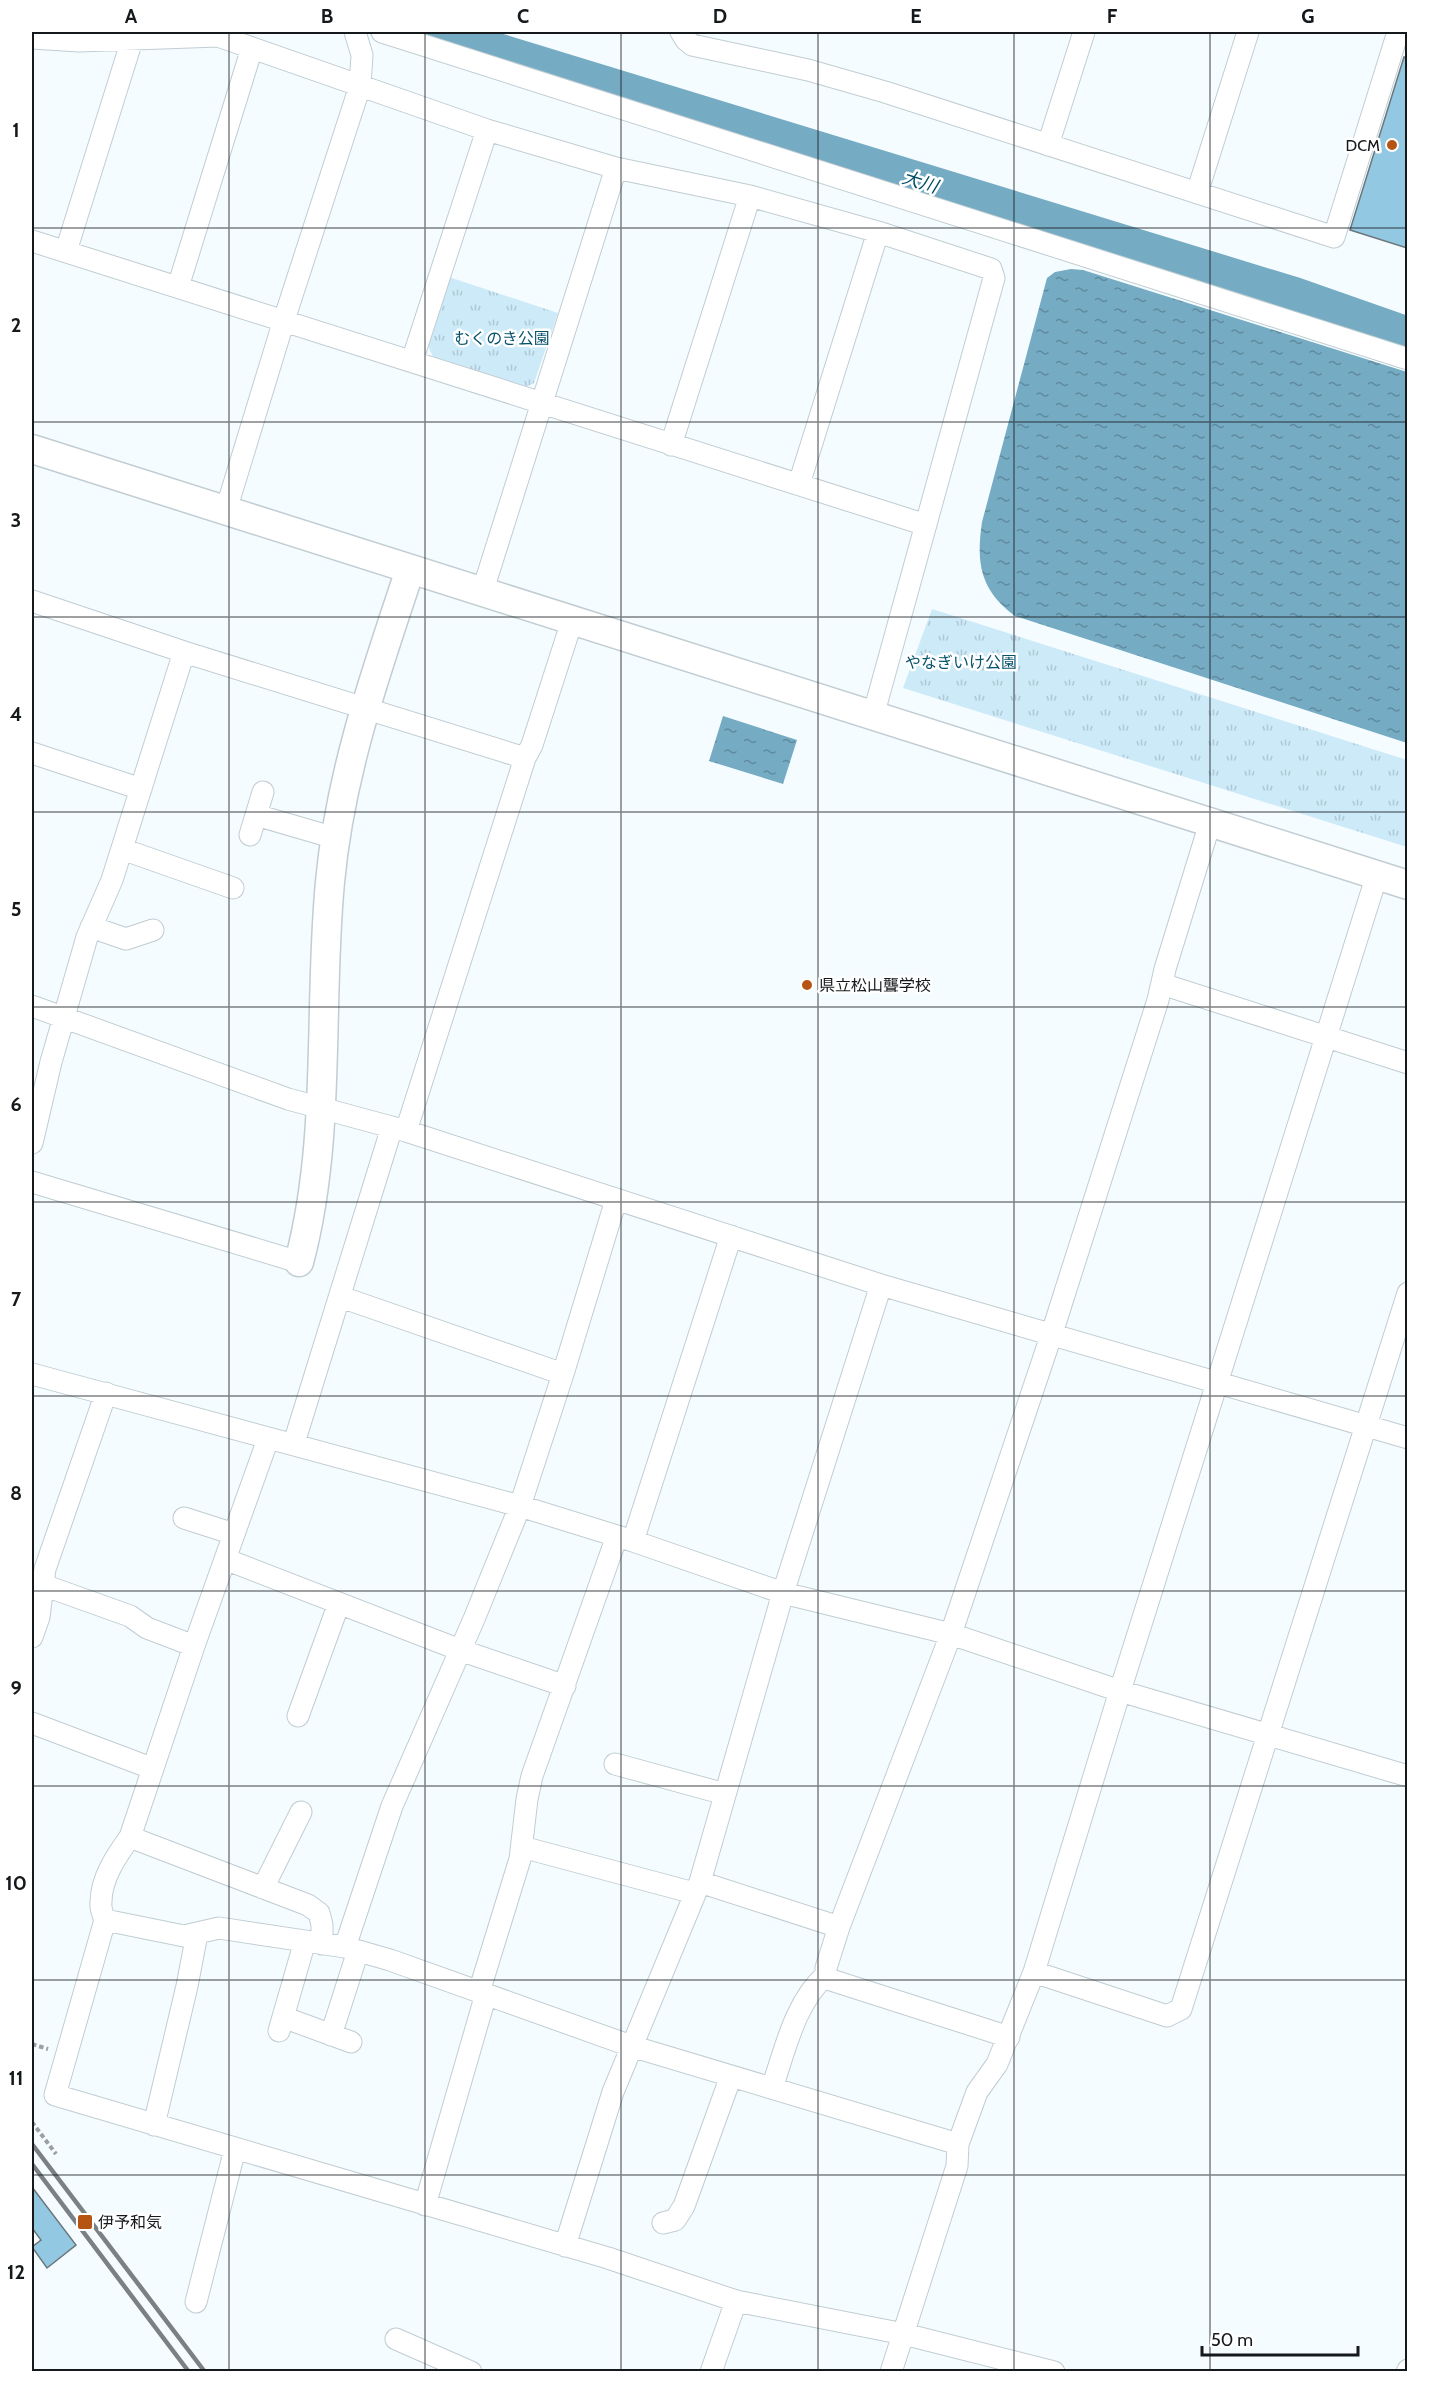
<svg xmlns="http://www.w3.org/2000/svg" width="1439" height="2403" viewBox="0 0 1439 2403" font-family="Cabin,'Noto Sans JP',sans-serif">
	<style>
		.park { fill: url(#park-tufts) }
		.water { fill: url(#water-ripples) }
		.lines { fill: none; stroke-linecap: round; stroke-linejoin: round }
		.river { stroke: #75abc3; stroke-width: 38 }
		.building { fill: #92c8e2; stroke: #6c777c; stroke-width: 1.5 }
		.street-casing { stroke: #c1cdd2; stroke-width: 23 }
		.secondary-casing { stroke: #c1cdd2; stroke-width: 31 }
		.path { stroke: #999fa2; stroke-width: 4; stroke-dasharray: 4.5 3; stroke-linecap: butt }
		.street { stroke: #fff; stroke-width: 21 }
		.secondary { stroke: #fff; stroke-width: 28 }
		.rail { stroke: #7a8083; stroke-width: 4.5 }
		.grid { fill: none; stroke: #15191b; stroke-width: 1.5; stroke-opacity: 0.55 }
		.poi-dot { fill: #b65513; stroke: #fff; stroke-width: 2 }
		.labels { text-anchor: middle; stroke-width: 5; stroke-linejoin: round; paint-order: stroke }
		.poi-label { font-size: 16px; fill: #15191b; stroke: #fff; text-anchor: start }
		.park-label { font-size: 16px; fill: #08536c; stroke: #fff }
		.water-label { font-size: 18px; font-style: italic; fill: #004d66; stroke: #fff }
		.neatline { fill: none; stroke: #15191b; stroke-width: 2 }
		.grid-label { font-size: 20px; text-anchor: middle; font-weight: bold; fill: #15191b }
	</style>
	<defs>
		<pattern id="park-tufts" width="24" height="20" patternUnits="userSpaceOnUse" patternTransform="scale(1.5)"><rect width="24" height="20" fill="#cdeaf9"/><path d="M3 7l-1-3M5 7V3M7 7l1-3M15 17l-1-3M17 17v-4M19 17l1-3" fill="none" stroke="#afc8d5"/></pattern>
		<pattern id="water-ripples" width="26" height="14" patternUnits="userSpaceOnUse" patternTransform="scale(1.5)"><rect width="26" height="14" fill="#75abc3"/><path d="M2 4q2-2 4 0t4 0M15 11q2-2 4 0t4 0" fill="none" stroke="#5f8a9e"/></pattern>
	</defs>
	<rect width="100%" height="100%" fill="#f4fcff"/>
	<path class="park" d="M 449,277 L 558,313 L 534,383 L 524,388 L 434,359 L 427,344 Z
		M 932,609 L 1407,760 L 1407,847 L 903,688 Z"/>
	<path class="water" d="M 1071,269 L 1083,270 L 1407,372 L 1407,743 L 1015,616 C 980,590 976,563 982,522 L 1047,278 L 1055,272 Z
		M 723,716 L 797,740 L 783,784 L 709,761 Z"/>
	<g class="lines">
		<path class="river" d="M 432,32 L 1294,296 L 1408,336"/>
	</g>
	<path class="building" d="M 1404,57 L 1407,58 L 1407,248 L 1350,230 Z
		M 32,2187 L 76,2245 L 47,2268 L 32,2247 L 41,2240 L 32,2228 Z"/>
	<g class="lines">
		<defs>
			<path id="street" d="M 382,32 L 1408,359
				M 681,32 L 686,40 L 692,45 L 808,70 L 885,92 L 1334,237 L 1398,32
				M 32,38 L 79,41 L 218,36 L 487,130 L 616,168 L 750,196 L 878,232 L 991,269 L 994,278 L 873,716
				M 1048,145 L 1084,32
				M 1197,193 L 1248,32
				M 32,241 L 926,525
				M 66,251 L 132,40
				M 178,287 L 252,48
				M 412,361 L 487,130
				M 671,445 L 750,196
				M 799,484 L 878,232
				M 226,510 L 284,320 L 360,86 L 362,55 L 355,32
				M 482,593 L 616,168
				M 32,601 L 184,652 L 525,758
				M 32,753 L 141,789
				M 256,815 L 335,838
				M 250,835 L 263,792
				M 122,849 L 233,888
				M 91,927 L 126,939 L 153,930
				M 1162,984 L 1408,1063
				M 32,1006 L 288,1099 L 406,1131 L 881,1285 L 1408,1438
				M 406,1131 L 525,758 L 532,745 L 572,621
				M 32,1143 L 51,1062 L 87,937 L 112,880 L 184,652
				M 32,1182 L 299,1262
				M 341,1297 L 563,1374
				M 32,1374 L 520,1506 L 633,1541 L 783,1593 L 951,1634 L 1120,1691 L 1408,1776
				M 268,1439 L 194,1646 L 130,1837 C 117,1855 101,1878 101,1902 C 100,1908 103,1915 105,1920 L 55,2095 L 608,2258 L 736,2301 L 904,2334 L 1054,2372
				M 294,1443 L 392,1127
				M 184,1518 L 234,1534
				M 633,1541 L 731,1236
				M 225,1559 L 460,1650 L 565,1686
				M 32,1581 L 130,1616 L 147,1628 L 194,1646
				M 32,1637 L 39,1617 L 45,1569 L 106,1393
				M 298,1716 L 339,1603
				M 32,1723 L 151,1768
				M 615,1764 L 725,1794
				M 130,1837 L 308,1905 L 319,1913 L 322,1925 L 322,1944
				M 522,1847 L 694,1893
				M 700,1882 L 839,1927
				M 263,1888 L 301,1812
				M 105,1920 L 184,1936 L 219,1928 L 345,1947 L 390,1960 L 631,2046 L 958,2144
				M 345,1947 L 392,1806 L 474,1619 L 520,1506 L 563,1374 L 616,1200
				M 1034,1972 L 1167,2016 L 1181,2009 L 1408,1293
				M 479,1992 L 520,1859 L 527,1799 L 532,1776 L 617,1536
				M 283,2017 L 351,2042
				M 279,2031 L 305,1941
				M 331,2035 L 358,1951
				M 1009,2037 L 831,1980 L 826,1975 L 826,1968 L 839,1927 L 951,1634 L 1052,1333 L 1158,1000 L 1165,969 L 1210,823
				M 772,2088 C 785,2050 795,2002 826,1975
				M 154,2125 L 187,1986 L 197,1934
				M 425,2205 L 486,1994
				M 663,2223 L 675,2220 L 684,2206 L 731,2076
				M 565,2246 L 613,2092 L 700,1882 L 783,1593 L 881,1285
				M 196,2302 L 235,2149
				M 396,2339 L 471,2372
				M 711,2372 L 736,2301
				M 891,2372 L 957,2166 L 958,2144 L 977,2092 L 997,2064 L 1034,1972 L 1120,1691 L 1377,875
				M 1407,2372 L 1408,2370"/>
			<path id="secondary" d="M 32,449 L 1408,885
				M 299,1262 C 332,1139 318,1007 330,882 C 340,773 376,672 410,570"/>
		</defs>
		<use href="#street" class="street-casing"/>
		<use href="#secondary" class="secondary-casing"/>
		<path class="path" d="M 32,2044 L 48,2049
			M 32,2122 L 56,2154"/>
		<use href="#street" class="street"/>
		<use href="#secondary" class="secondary"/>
		<path class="rail" d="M 32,2144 L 205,2372
			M 32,2164 L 189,2372"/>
	</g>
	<path class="grid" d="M 229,32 L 229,2372M 425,32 L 425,2372M 621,32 L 621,2372M 818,32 L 818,2372M 1014,32 L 1014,2372M 1210,32 L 1210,2372M 32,228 L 1408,228M 32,422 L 1408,422M 32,617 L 1408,617M 32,812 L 1408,812M 32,1007 L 1408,1007M 32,1202 L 1408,1202M 32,1396 L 1408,1396M 32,1591 L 1408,1591M 32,1786 L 1408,1786M 32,1980 L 1408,1980M 32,2175 L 1408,2175"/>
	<g class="poi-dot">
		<circle cx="1392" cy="145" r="6"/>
		<circle cx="807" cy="985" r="6"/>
		<rect x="77" y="2214" width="16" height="16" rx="3"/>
	</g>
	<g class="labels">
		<g class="poi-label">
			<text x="1380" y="151" text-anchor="end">DCM</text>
			<text x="819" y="991">県立松山聾学校</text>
			<text x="98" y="2228">伊予和気</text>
		</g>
		<g class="park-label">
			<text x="502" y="344">むくのき公園</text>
			<text x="961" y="668">やなぎいけ公園</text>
		</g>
		<g class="water-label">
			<text transform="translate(920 182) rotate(17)" y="6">大川</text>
		</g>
	</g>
	<rect width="1439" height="2403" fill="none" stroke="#ffffff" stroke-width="66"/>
	<path d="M1202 2346v9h156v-9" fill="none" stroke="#15191b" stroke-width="3"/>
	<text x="1211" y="2346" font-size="18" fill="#15191b" stroke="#ffffff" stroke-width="4.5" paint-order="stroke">50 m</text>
	<rect x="33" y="33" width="1373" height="2337" class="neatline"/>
	<g class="grid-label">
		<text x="131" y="23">A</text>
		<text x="327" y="23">B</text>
		<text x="523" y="23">C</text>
		<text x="720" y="23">D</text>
		<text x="916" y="23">E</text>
		<text x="1112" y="23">F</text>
		<text x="1308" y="23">G</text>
		<text x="16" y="137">1</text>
		<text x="16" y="332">2</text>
		<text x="16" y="527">3</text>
		<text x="16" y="721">4</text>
		<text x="16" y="916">5</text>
		<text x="16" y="1111">6</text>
		<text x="16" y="1306">7</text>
		<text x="16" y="1500">8</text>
		<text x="16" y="1695">9</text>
		<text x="16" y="1890">10</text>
		<text x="16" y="2085">11</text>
		<text x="16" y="2279">12</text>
	</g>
</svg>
